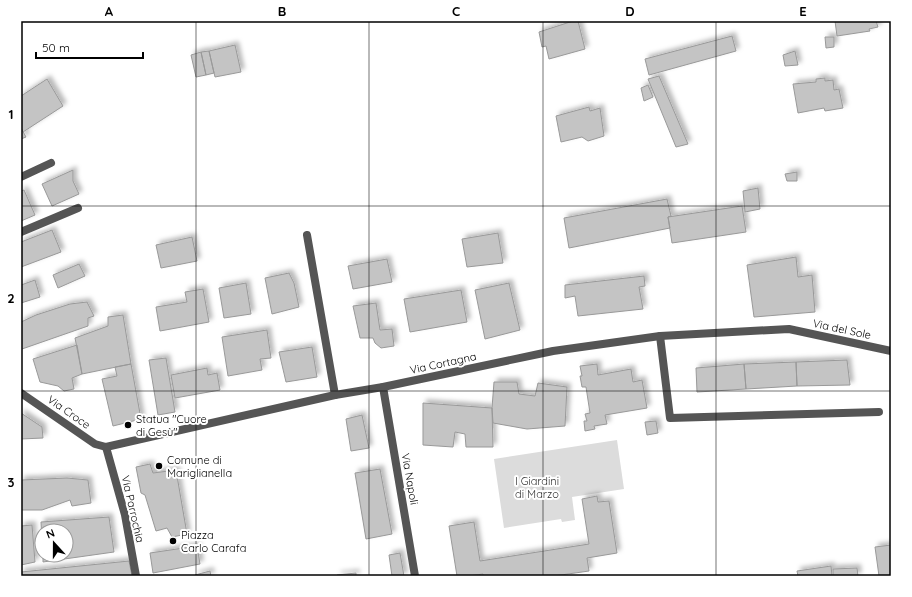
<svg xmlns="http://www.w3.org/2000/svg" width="912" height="597" viewBox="0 0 912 597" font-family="Quicksand,sans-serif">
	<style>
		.green { fill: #dcdcdc }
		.building { fill: #c4c4c4; stroke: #999; filter: url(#shadow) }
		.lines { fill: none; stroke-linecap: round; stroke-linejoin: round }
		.minor { stroke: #555; stroke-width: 8 }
		.tertiary { stroke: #555; stroke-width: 8 }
		.grid { fill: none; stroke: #000; stroke-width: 1; stroke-opacity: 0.55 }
		.poi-dot { fill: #000; stroke: #fff; stroke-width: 1.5 }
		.labels { text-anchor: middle; stroke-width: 4; stroke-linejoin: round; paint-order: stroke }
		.street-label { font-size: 11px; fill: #000; stroke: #fff }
		.poi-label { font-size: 11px; fill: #000; stroke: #fff; text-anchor: start }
		.park-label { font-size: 11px; fill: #333; stroke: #fff }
		.neatline { fill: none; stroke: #000; stroke-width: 1.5 }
		.grid-label { font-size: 13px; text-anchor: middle; font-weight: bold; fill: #000 }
	</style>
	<defs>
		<filter id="shadow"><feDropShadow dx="3.5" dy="-3.5" stdDeviation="2" flood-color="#0004"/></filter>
	</defs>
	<rect width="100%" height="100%" fill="#fff"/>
	<path class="green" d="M 617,440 L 624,489 L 572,497 L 575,520 L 562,522 L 561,519 L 504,528 L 494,459 Z"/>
	<path class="building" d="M 573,21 L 578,21 L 585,49 L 549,59 L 546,46 L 542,47 L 539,32 Z
		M 835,21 L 876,21 L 878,27 L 869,29 L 870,31 L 837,36 Z
		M 732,36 L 736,51 L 649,75 L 645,59 Z
		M 825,37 L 834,37 L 834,47 L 826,48 Z
		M 235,45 L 241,72 L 215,77 L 209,51 Z
		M 209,51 L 214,73 L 206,75 L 201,52 Z
		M 795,51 L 798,65 L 785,66 L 783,55 Z
		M 201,52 L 206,75 L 196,77 L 191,55 Z
		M 659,76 L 688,144 L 676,147 L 648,79 Z
		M 825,78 L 825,81 L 833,80 L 834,90 L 839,89 L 843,108 L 825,111 L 824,108 L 798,113 L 793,84 L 816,82 L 816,79 Z
		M 47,79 L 63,106 L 23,132 L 21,128 L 21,96 Z
		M 648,85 L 653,97 L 644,101 L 641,88 Z
		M 589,107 L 590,111 L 600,108 L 604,136 L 588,141 L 582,137 L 561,142 L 556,116 Z
		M 21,128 L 26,137 L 21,139 Z
		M 73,170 L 73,181 L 79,194 L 52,206 L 42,184 Z
		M 797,172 L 797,181 L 787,181 L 785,174 Z
		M 758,188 L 760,209 L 745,212 L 743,191 Z
		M 24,190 L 35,215 L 21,221 L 21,191 Z
		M 667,199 L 671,216 L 668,217 L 670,228 L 569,248 L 564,218 Z
		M 742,206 L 746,232 L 672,243 L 668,217 Z
		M 52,230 L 61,252 L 21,267 L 21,242 Z
		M 498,233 L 503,263 L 467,267 L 462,239 Z
		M 192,237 L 197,261 L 161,268 L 156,245 Z
		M 796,257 L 798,277 L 812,275 L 815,312 L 754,317 L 747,265 Z
		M 387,259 L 392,282 L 353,289 L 348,266 Z
		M 79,264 L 85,276 L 58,288 L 53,275 Z
		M 289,273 L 294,283 L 299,307 L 272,314 L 265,278 Z
		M 644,276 L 645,286 L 639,287 L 643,309 L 578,316 L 575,296 L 565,298 L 565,285 Z
		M 35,280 L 40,297 L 21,303 L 21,285 Z
		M 246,283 L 251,314 L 224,318 L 219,288 Z
		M 509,283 L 520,330 L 485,339 L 475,290 Z
		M 203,289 L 209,322 L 160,331 L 156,307 L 187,302 L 185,292 Z
		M 461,290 L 467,322 L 410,332 L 404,299 Z
		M 87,302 L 94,316 L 88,318 L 88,326 L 22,349 L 21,348 L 21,322 L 36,315 L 70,304 Z
		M 376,303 L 380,330 L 392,329 L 394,346 L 381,348 L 375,343 L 373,338 L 360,338 L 353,306 Z
		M 123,315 L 131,364 L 82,374 L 75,338 L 108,326 L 108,317 Z
		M 267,330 L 271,358 L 260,359 L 262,370 L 228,376 L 222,337 Z
		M 77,345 L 82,374 L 72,378 L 74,389 L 64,391 L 58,386 L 40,382 L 33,359 Z
		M 312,347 L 317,377 L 286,382 L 279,352 Z
		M 166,358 L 175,412 L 158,415 L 149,360 Z
		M 847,360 L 850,385 L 797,386 L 796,362 Z
		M 796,362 L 797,386 L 746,389 L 744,364 Z
		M 131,364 L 141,419 L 113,426 L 102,379 L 117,376 L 115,367 Z
		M 597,364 L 598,375 L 631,369 L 633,382 L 642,380 L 647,408 L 605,415 L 607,424 L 594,426 L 595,429 L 585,431 L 584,421 L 587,421 L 585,414 L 590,413 L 586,387 L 582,387 L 580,376 L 582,376 L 580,366 Z
		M 744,364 L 746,389 L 697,392 L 696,368 Z
		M 207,368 L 208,375 L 217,373 L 220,390 L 175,398 L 171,375 Z
		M 494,382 L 517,382 L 519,394 L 535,396 L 538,383 L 567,387 L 565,426 L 527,429 L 493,423 L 492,408 Z
		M 423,403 L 492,408 L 493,447 L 466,447 L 465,434 L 455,432 L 453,447 L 423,445 Z
		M 21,413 L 42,427 L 43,438 L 21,439 Z
		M 362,415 L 369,448 L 351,451 L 346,419 Z
		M 656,421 L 658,433 L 647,435 L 645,422 Z
		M 150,464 L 153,473 L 176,470 L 187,534 L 172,537 L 167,528 L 156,531 L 145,495 L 141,493 L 136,467 Z
		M 380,469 L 392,534 L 366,539 L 355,473 Z
		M 67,478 L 88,480 L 91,503 L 72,506 L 70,500 L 42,510 L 21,510 L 21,480 Z
		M 597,496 L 598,502 L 609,501 L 617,553 L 587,558 L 589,571 L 554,576 L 483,576 L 483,574 L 469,576 L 457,576 L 449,526 L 474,522 L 480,561 L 589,544 L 582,499 Z
		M 109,517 L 114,552 L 43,562 L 43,555 L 66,555 L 66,531 L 42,531 L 42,542 L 41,522 Z
		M 32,525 L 35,562 L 21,565 L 21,526 Z
		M 891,545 L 891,576 L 879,576 L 875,547 Z
		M 197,546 L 200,564 L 153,573 L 150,553 Z
		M 400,553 L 404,576 L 392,576 L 389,555 Z
		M 129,561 L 132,576 L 21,576 L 21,572 Z
		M 831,566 L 832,576 L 798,576 L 797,571 Z
		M 857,568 L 858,576 L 833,576 L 833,569 Z
		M 210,571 L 211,576 L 195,576 L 195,575 Z
		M 356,573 L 356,576 L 338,576 L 337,575 Z"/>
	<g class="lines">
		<path class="minor" d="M 21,177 L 51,163
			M 21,232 L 78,208
			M 307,235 L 335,395
			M 660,336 L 670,418 L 879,412
			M 383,387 L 415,576
			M 106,447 L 125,515 L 136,576"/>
		<path class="tertiary" d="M 21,393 L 95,444 L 106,447 L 335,395 L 383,387 L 553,351 L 660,336 L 789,329 L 891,351"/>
	</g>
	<path class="grid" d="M 196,21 L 196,576M 369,21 L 369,576M 543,21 L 543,576M 716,21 L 716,576M 21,206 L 891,206M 21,391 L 891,391"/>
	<g class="poi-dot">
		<circle cx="128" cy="425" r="4"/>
		<circle cx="159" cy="466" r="4"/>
		<circle cx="173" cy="541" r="4"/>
	</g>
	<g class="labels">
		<g class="street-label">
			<text transform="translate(842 329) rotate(12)" y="4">Via del Sole</text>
			<text transform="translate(443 363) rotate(-12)" y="4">Via Cortagna</text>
			<text transform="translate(69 412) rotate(35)" y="4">Via Croce</text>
			<text transform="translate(410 479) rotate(80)" y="4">Via Napoli</text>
			<text transform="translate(133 509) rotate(77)" y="4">Via Parrochia</text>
		</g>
		<g class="poi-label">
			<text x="136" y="423">Statua "Cuore<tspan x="136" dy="13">di Gesù"</tspan></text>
			<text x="167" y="464">Comune di<tspan x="167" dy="13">Mariglianella</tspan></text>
			<text x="181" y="539">Piazza<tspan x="181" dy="13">Carlo Carafa</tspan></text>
		</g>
		<g class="park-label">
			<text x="537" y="485">I Giardini<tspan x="537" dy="13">di Marzo</tspan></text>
		</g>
	</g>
	<rect width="912" height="597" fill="none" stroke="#ffffff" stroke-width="44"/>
	<g transform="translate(54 543) rotate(339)"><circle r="19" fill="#ffffff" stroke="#999999"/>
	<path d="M0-3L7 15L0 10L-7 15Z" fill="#000000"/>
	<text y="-6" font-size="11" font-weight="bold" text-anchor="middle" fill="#000000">N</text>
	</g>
	<path d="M36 52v6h107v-6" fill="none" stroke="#000000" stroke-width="2"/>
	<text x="42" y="52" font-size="12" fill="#000000" stroke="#ffffff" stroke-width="3" paint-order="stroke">50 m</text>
	<rect x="22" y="22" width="868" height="553" class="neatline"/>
	<g class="grid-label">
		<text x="109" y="16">A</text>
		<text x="282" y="16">B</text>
		<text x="456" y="16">C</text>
		<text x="630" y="16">D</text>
		<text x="803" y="16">E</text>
		<text x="11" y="119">1</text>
		<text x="11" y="303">2</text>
		<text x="11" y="487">3</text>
	</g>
</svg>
